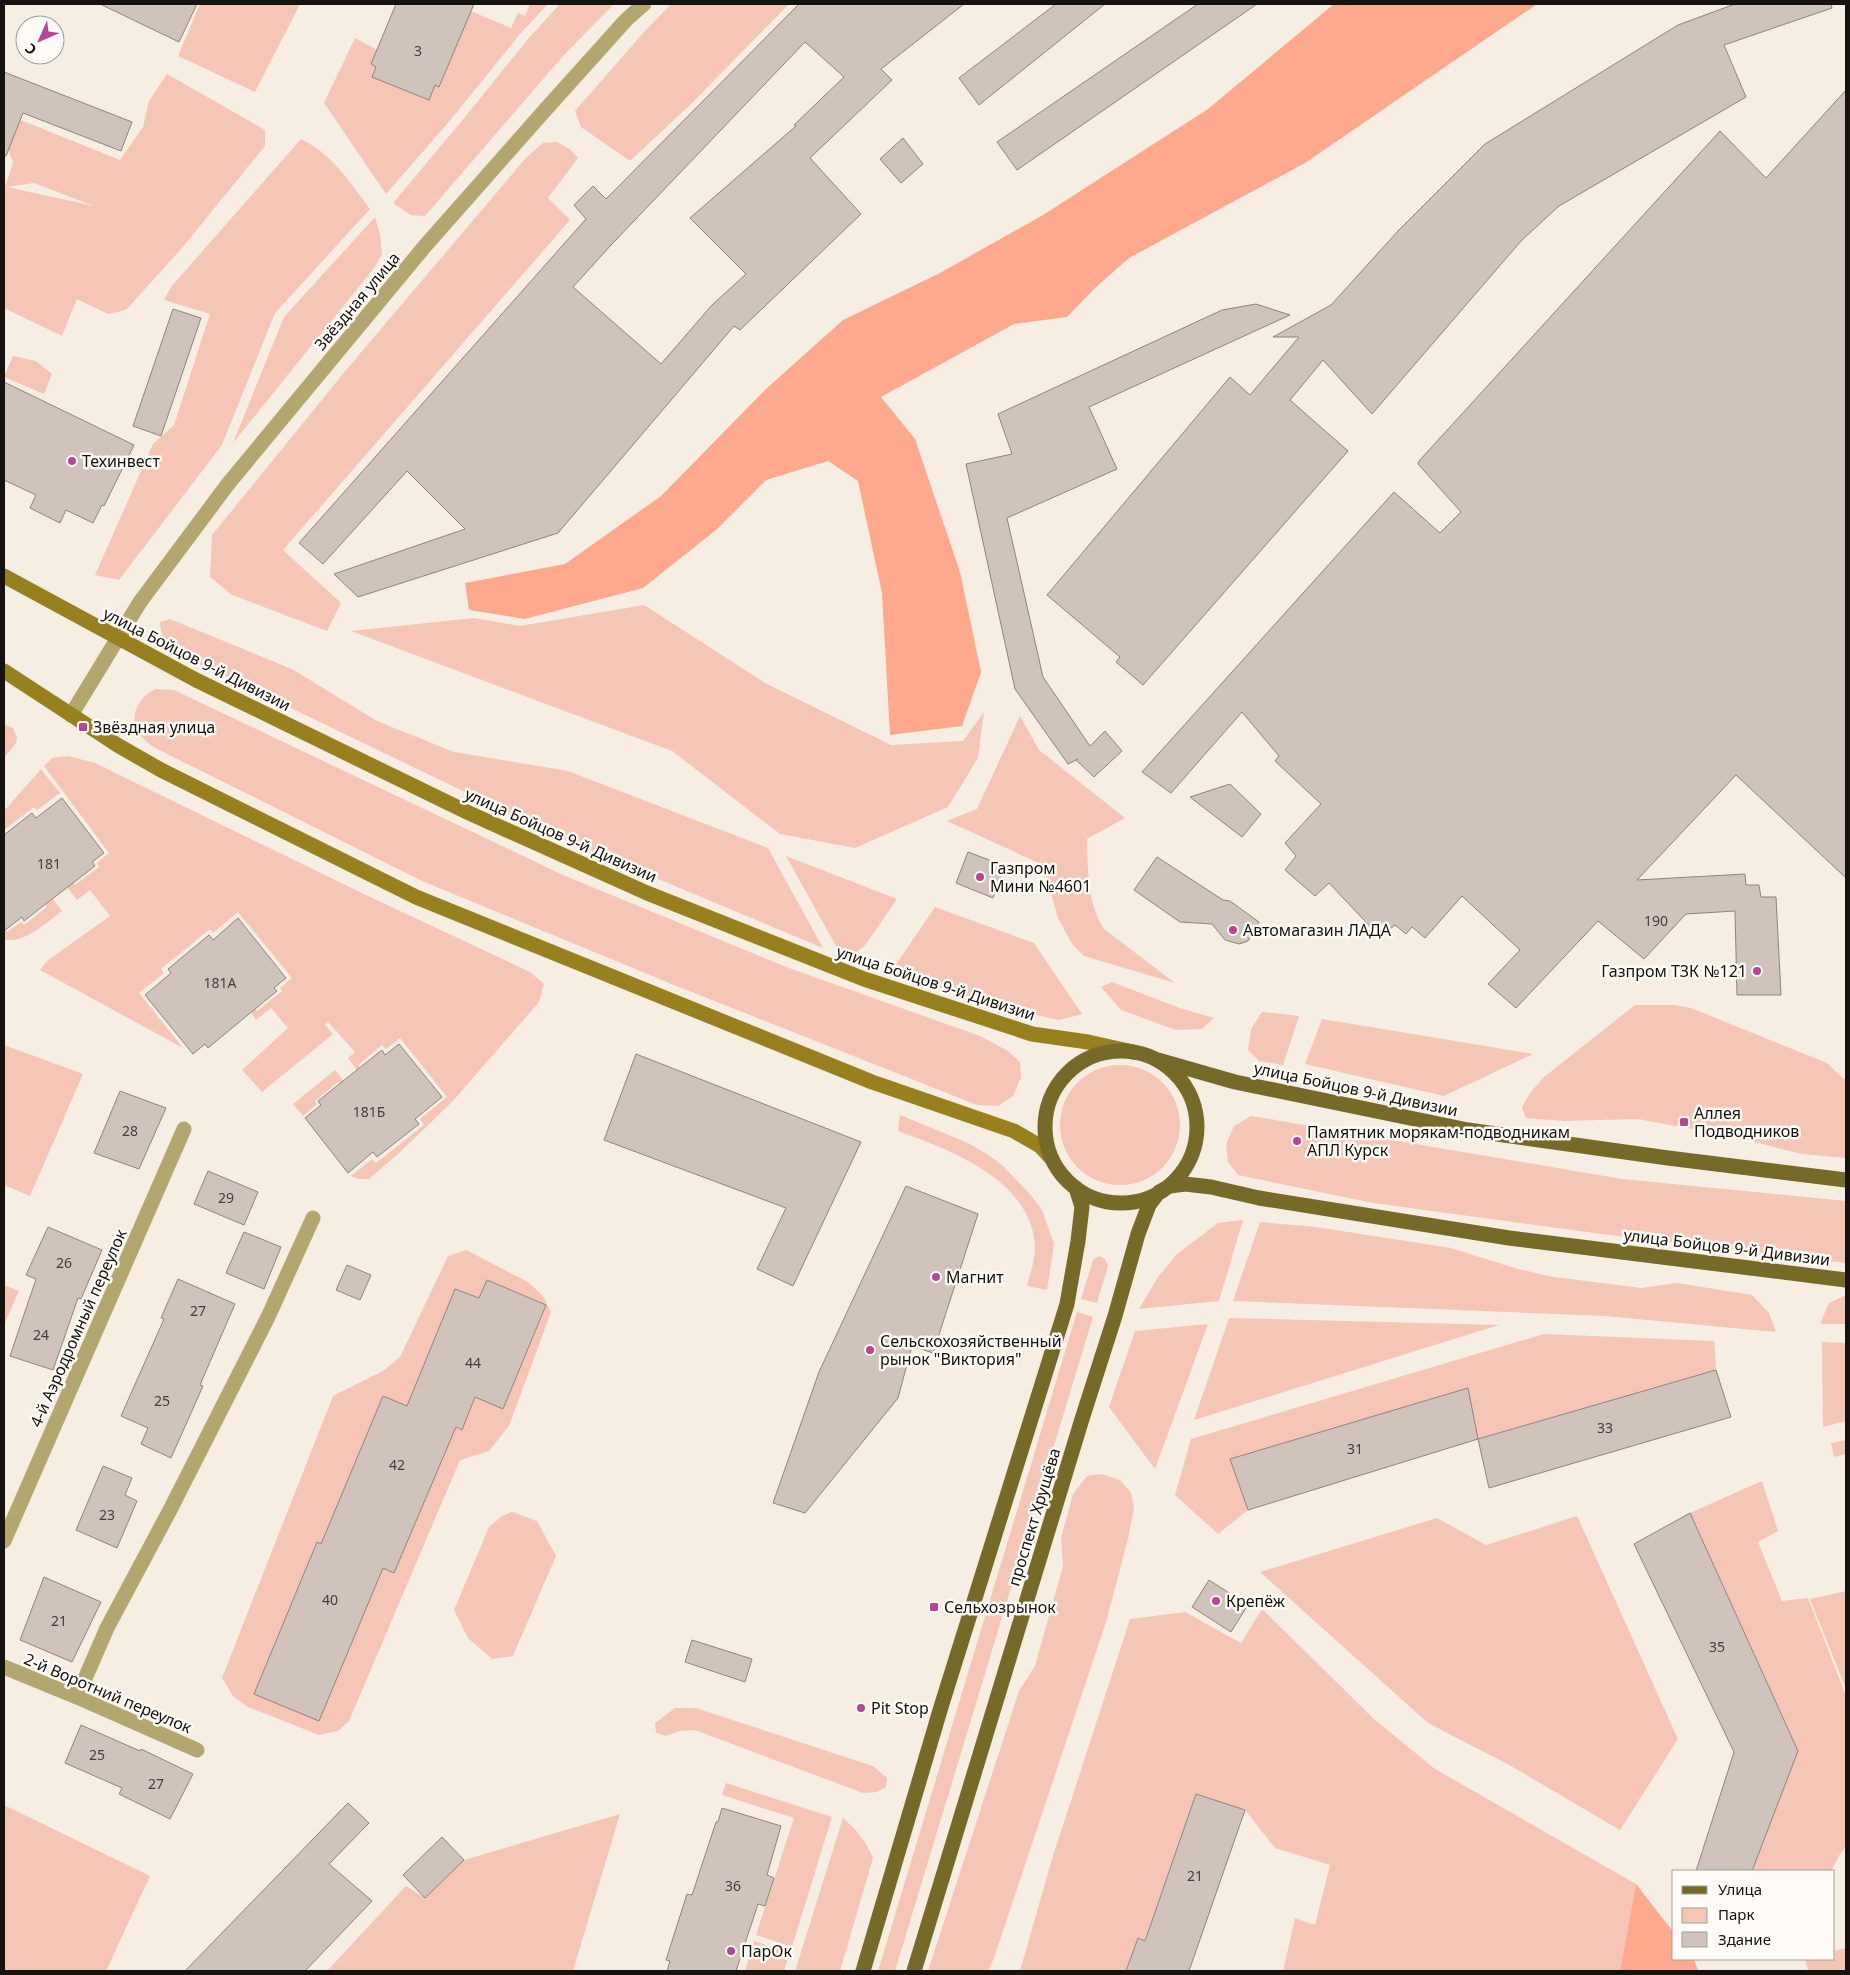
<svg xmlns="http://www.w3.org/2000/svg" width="1850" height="1975" viewBox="0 0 1850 1975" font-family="'Noto Sans',sans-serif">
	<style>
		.green { fill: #f5c5b6; fill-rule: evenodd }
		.forest { fill: #fea88d }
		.building { fill: #cfc3bb; stroke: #8e847c; fill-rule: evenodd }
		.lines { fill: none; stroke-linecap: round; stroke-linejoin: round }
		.minor { stroke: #b3a66e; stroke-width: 15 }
		.secondary { stroke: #96811e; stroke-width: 15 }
		.primary { stroke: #776928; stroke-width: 15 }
		.poi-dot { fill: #ba4297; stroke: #fffcf7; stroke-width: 2 }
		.labels { text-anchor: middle; stroke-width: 5; stroke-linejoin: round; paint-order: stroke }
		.number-label { font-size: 14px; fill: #443e3a }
		.street-label { font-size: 16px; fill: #15120f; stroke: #fffcf7 }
		.poi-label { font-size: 16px; fill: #15120f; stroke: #fffcf7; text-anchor: start }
	</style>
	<rect width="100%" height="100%" fill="#f6eee3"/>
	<path class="green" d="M 200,4 L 300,4 L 255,92 L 178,56 Z
		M 530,4 L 548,4 L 520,34 L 453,117 L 386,194 L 324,103 L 355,38 L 377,50 L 371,64 L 376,67 L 373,77 L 428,100 L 435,85 L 440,86 L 466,23 L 466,9 L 511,28 L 518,13 L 525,16 Z
		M 560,4 L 614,4 L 563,56 L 425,216 L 411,215 L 393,203 L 461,122 L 528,39 Z
		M 671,4 L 789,4 L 691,104 L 630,161 L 581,127 L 575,111 L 645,31 Z
		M 167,74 L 265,130 L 265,146 L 182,248 L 126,310 L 108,314 L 77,299 L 62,336 L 4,308 L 4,187 L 5,187 L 13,162 C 5,146 6,132 8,115 L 120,160 L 143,127 L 149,101 ZM 34,183 L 94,206 L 7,187 Z
		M 301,139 C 332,154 350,182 370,209 L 275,313 L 222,445 L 119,580 L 95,575 L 153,444 L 174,425 L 210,314 L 164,300 L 171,287 Z
		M 557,142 L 570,149 L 578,158 L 548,198 L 570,220 L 283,550 L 341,603 L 327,631 L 232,595 L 210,577 L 212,535 L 347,369 L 525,159 L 543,143 Z
		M 375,217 L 380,234 L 382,255 L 374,268 L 233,443 L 284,317 Z
		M 13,356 L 36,361 L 52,374 L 44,394 L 4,377 Z
		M 644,605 L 765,683 L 891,745 L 963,741 L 984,712 L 978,758 L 948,807 L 855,848 L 780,834 L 672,751 L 351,631 L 474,618 L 520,626 Z
		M 170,619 L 292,669 L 377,721 L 454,752 L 568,771 L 768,848 L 823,948 L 558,837 L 181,655 C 170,646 160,638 160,622 Z
		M 156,689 L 174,690 L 563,875 L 789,968 L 980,1036 L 1008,1051 L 1020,1062 L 1021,1077 L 1013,1096 L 998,1106 L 977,1105 L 674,985 L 422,881 L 155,748 C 151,745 146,742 143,738 C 126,721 137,697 156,689 Z
		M 1020,716 L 1039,750 L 1125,818 L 1087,839 C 1088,870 1087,902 1104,929 L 1175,983 L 1084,956 L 1072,944 L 1058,918 L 1043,865 L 947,821 L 977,809 Z
		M 4,724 L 13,728 L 17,738 L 16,743 L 4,758 Z
		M 68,756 L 95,763 L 366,895 L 530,972 L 544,984 L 539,1002 L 452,1102 L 398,1154 L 369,1179 L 358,1179 L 351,1176 L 372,1159 L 376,1163 L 424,1125 L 420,1119 L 447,1097 L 400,1038 L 386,1049 L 382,1045 L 358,1065 L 361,1068 L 357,1070 L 348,1058 L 355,1052 L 328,1022 L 325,1025 L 333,1034 L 262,1092 L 242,1070 L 288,1028 L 271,1008 L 256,1020 L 251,1012 L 255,1009 L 257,1011 L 282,991 L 280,988 L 292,978 L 238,912 L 213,933 L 210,929 L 161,969 L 164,973 L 139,993 L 183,1048 L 40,970 L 47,961 L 110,916 L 90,890 L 77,900 L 67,887 L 73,882 L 75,885 L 99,867 L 97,863 L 109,853 L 44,766 L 52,758 Z
		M 41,769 L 60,793 L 37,810 L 34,807 L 4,830 L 4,811 Z
		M 786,856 L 897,899 L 866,944 L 855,954 L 841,955 Z
		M 52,898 L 62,911 C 47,922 23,945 4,939 L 4,928 L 7,932 L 21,922 L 24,925 L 47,907 L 45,903 Z
		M 935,907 L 1034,943 L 1082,1014 L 1059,1020 L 995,1006 L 891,972 Z
		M 1112,982 L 1180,1008 L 1214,1018 L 1202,1029 L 1176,1030 L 1121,1010 L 1101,987 Z
		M 1635,1005 L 1675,1005 L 1691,1008 L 1827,1063 L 1846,1081 L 1846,1158 L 1802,1154 L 1731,1136 L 1637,1119 L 1564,1121 L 1526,1118 L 1522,1107 L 1530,1093 L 1544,1077 Z
		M 1262,1012 L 1299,1016 L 1283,1065 L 1259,1061 L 1248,1050 L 1251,1029 Z
		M 1322,1019 L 1533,1054 L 1444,1096 L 1305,1064 Z
		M 4,1045 L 83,1074 L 30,1196 L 4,1185 Z
		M1060 1125a60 60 0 1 1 120 0a60 60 0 1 1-120 0Z
		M 335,1070 L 345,1082 L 341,1085 L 338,1082 L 315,1101 L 317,1104 L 303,1116 L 293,1104 Z
		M 900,1115 L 966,1142 L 987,1154 L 1002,1165 L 1029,1193 L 1042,1210 L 1054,1244 L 1047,1290 L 1027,1286 C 1030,1273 1036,1258 1035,1245 C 1030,1179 950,1150 898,1131 Z
		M 1251,1116 L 1622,1179 L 1846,1201 L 1846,1263 L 1617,1236 L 1373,1203 L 1238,1175 L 1228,1162 L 1226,1144 L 1234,1126 Z
		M 1243,1220 L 1219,1301 L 1139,1309 L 1158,1277 L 1177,1254 L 1218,1223 Z
		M 1260,1222 L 1316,1227 L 1451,1248 L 1518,1269 L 1554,1277 L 1641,1288 L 1677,1283 L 1752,1295 L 1769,1313 L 1776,1332 L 1605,1316 L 1233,1301 Z
		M 466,1250 L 528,1282 L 543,1296 L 551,1312 L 509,1426 L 489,1451 L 460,1460 L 349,1721 L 338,1731 L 319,1735 L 248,1707 L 233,1696 L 222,1678 L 333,1396 L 383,1371 L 400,1357 L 448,1256 Z
		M 1099,1256 L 1105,1259 L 1108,1266 L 1097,1303 L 1081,1299 L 1093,1260 Z
		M 4,1285 L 19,1291 L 4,1325 Z
		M 1846,1295 L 1846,1324 L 1820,1324 L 1829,1303 Z
		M 1077,1312 L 1093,1317 L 895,1971 L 878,1971 Z
		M 1229,1318 L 1499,1325 L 1194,1420 Z
		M 1208,1324 L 1155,1469 L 1109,1407 L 1135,1331 Z
		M 1544,1334 L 1714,1341 L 1716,1370 L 1478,1439 L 1467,1389 L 1230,1459 L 1248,1510 L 1218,1534 L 1175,1495 L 1191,1439 Z
		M 1822,1342 L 1846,1343 L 1846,1421 L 1823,1427 Z
		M 1846,1440 L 1846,1454 L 1834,1457 L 1831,1443 Z
		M 1102,1474 L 1120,1480 L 1131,1493 L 1134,1508 L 1128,1539 L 1106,1622 L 994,1958 L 988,1971 L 928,1971 L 1019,1691 L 1035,1666 L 1063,1566 L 1061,1538 L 1073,1494 L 1087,1476 Z
		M 1762,1481 L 1778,1531 L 1758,1542 L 1782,1601 L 1808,1598 L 1846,1696 L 1846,1846 L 1839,1856 L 1831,1871 L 1752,1871 L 1798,1751 L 1690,1513 Z
		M 512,1512 L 537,1521 L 556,1556 L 513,1656 L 492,1659 L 468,1638 L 454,1610 L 489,1527 L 502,1516 Z
		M 1577,1516 L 1678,1739 L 1620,1830 L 1511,1766 L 1428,1723 L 1260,1572 L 1437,1518 L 1486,1545 Z
		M 1846,1591 L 1846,1689 L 1810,1599 Z
		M 1262,1609 L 1374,1719 L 1435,1769 L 1636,1884 L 1620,1971 L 1283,1971 L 1295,1918 L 1315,1925 L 1330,1865 L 1275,1848 L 1245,1810 L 1196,1794 L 1145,1941 L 1138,1938 L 1126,1971 L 1020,1971 L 1052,1859 L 1130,1619 L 1185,1612 L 1241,1643 Z
		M 675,1708 L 696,1708 L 873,1766 L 887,1778 L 886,1787 L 877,1792 L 863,1793 L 695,1730 L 680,1731 L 666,1736 L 656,1733 L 655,1723 Z
		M 726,1783 L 832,1817 L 792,1947 L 756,1935 L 794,1818 L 722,1795 Z
		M 4,1805 L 150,1876 L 106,1971 L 4,1971 Z
		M 620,1814 L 573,1971 L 327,1971 L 406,1886 L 425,1898 L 464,1860 Z
		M 843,1818 C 857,1830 866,1841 873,1858 L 840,1971 L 795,1971 Z
		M 754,1941 L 790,1952 L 784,1971 L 745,1971 Z
		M 1846,1948 L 1846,1971 L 1808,1971 L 1805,1959 L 1834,1959 L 1834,1951 Z"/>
	<path class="forest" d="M 1334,4 L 1537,4 L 1305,163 L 1129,258 L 1096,287 L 1067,317 L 1014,324 L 881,397 L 915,439 L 960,572 L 981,672 L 962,726 L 890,735 L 882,593 L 858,481 L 828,461 L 766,480 L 716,530 L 643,588 L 525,619 L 469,610 L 465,583 L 565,564 L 661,496 L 766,389 L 843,320 L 940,273 L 1043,215 L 1208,109 Z
		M 1636,1884 L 1674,1933 L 1674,1959 L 1694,1959 L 1698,1971 L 1620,1971 Z"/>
	<path class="building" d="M 100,4 L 197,4 L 179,42 Z
		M 396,4 L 474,4 L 439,87 L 435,85 L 429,100 L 372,77 L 376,67 L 371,64 Z
		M 799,4 L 964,4 L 881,69 L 892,80 L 810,158 L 861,214 L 740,330 L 734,326 L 558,533 L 358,597 L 334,574 L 465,529 L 407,471 L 323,564 L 299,543 L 586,219 L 574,205 L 593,186 L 606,199 ZM 805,42 L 844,77 L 794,125 L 796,126 L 690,218 L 746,274 L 712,305 L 661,364 L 573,287 L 612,244 Z
		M 1056,4 L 1105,4 L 979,105 L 959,78 Z
		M 1198,4 L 1257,4 L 1017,170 L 997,142 Z
		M 1735,4 L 1831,4 L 1832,8 L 1724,45 L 1746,97 L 1559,206 L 1521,241 L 1372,414 L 1323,360 L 1290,400 L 1348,451 L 1143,685 L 1116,662 L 1120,657 L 1047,595 L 1230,377 L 1250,395 L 1299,337 L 1273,337 L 1331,305 L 1398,231 L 1485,144 L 1678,25 Z
		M 4,72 L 132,122 L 121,151 L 23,113 L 6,156 L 4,156 Z
		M 1846,90 L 1846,878 L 1736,775 L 1637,880 L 1745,874 L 1746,885 L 1759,885 L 1761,897 L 1776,897 L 1781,995 L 1737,995 L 1735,911 L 1686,914 L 1644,959 L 1598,921 L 1516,1008 L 1488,984 L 1520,950 L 1462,896 L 1425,938 L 1412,927 L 1406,934 L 1395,925 L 1380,937 L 1329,883 L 1315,896 L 1285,870 L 1296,856 L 1285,843 L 1321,804 L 1275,761 L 1279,756 L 1242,712 L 1171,793 L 1142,772 L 1394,492 L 1440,533 L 1461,512 L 1418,464 L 1419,461 L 1720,131 L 1766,178 Z
		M 903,138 L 923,164 L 901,183 L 880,159 Z
		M 1256,304 L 1290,315 L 1089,407 L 1117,469 L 1007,518 L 1043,677 L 1090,746 L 1105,731 L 1122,751 L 1094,777 L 1076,760 L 1078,759 L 1068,764 L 1015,689 L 966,464 L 1012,454 L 998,414 L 1222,310 Z
		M 173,309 L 201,318 L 161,436 L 133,426 Z
		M 4,382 L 134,445 L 104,506 L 102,505 L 93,523 L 66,510 L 60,523 L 30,508 L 36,495 L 4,480 Z
		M 1230,784 L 1261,814 L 1242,837 L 1190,797 Z
		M 62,798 L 104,853 L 92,862 L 95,866 L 43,906 L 24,921 L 22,917 L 4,931 L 4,835 L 32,813 L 36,818 Z
		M 968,852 L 1005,866 L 993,898 L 956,883 Z
		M 1157,857 L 1223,900 L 1230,901 L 1259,922 L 1248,941 L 1239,944 L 1225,940 L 1212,924 L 1180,922 L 1134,890 Z
		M 238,918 L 286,978 L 274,988 L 277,991 L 226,1033 L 208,1048 L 205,1044 L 193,1054 L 145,995 L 171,973 L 168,969 L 209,935 L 213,940 Z
		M 399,1044 L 442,1097 L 415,1119 L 419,1124 L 377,1157 L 373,1152 L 348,1173 L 305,1118 L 321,1105 L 318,1101 L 382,1050 L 385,1055 Z
		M 636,1054 L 861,1142 L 793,1286 L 757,1269 L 786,1208 L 604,1140 Z
		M 120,1091 L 166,1108 L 139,1169 L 94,1153 Z
		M 208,1171 L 258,1192 L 244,1225 L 194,1204 Z
		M 906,1186 L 978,1214 L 933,1353 L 912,1346 L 898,1398 L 805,1513 L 773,1503 L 819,1372 Z
		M 48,1227 L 102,1250 L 81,1299 L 78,1298 L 53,1370 L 10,1356 L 36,1279 L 26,1275 Z
		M 244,1232 L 281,1247 L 264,1289 L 226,1273 Z
		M 347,1265 L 371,1275 L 360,1300 L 336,1290 Z
		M 178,1279 L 235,1304 L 200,1385 L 203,1386 L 171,1458 L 141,1444 L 148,1428 L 121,1416 L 164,1319 L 161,1318 Z
		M 487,1280 L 546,1305 L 503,1409 L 475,1397 L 462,1430 L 456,1427 L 394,1573 L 383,1568 L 319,1721 L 254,1694 L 317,1542 L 321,1544 L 383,1396 L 407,1406 L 455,1289 L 479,1298 Z
		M 1716,1370 L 1731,1417 L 1489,1488 L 1478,1439 Z
		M 1468,1388 L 1478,1439 L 1248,1510 L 1230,1459 Z
		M 103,1466 L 132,1478 L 125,1495 L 137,1501 L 117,1548 L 76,1530 Z
		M 1690,1513 L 1798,1751 L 1752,1871 L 1696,1871 L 1734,1752 L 1634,1544 Z
		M 44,1577 L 101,1602 L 72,1662 L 20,1640 Z
		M 1209,1580 L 1248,1605 L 1231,1632 L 1192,1607 Z
		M 692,1640 L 752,1659 L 745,1682 L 685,1662 Z
		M 81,1725 L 140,1751 L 141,1749 L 193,1774 L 170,1819 L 119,1794 L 122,1788 L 65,1763 Z
		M 1196,1794 L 1245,1810 L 1189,1971 L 1126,1971 L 1138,1938 L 1145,1941 Z
		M 348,1803 L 369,1823 L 329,1864 L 372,1901 L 305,1971 L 185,1971 Z
		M 722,1808 L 781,1826 L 767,1875 L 774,1878 L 765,1906 L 758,1904 L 736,1971 L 667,1971 L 670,1961 L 666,1960 L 687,1894 L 692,1895 L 716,1822 L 718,1822 Z
		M 442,1837 L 464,1860 L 425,1898 L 403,1875 Z"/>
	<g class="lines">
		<path class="minor" d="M 71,715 L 140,602 L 228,484 L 425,246 L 546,109 L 626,20 L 644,4
			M 4,1541 L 184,1129
			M 4,1667 L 77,1697 L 197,1750
			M 77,1697 L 107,1628 L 170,1510 L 268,1317 L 313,1218"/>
		<path class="secondary" d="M 4,576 L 196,680 L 469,813 L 647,893 L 864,979 L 1032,1034 L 1088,1042 L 1133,1052
			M 4,671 L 119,746 L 161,770 L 416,897 L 872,1082 L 1014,1131 L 1040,1146 L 1052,1159"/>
		<path class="primary" d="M1045 1127a76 76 0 1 1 152 0a76 76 0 1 1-152 0Z
			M 1158,1060 L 1235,1082 L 1468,1130 L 1668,1158 L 1846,1180
			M 863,1971 L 941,1707 L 1067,1304 L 1078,1241 L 1082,1207 L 1076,1188
			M 914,1971 L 1082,1419 L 1115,1316 L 1138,1234 L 1149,1205 L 1159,1192 L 1170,1186 L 1185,1184 L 1211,1187 L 1259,1198 L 1509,1238 L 1846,1280"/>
	</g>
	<g class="poi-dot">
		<circle cx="72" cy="461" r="5"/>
		<rect x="78" y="722" width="10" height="10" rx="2.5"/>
		<circle cx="980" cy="877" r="5"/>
		<circle cx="1233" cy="930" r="5"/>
		<circle cx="1757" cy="971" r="5"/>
		<rect x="1679" y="1117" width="10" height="10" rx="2.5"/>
		<circle cx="1297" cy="1141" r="5"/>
		<circle cx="936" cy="1277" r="5"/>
		<circle cx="870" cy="1350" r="5"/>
		<circle cx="1216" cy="1601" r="5"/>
		<rect x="929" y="1602" width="10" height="10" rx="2.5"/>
		<circle cx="861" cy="1708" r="5"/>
		<circle cx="731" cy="1951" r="5"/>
	</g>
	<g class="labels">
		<g class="number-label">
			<text x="418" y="56">3</text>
			<text x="49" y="869">181</text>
			<text x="1656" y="926">190</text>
			<text x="220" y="988">181А</text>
			<text x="369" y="1117">181Б</text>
			<text x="130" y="1136">28</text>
			<text x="226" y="1203">29</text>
			<text x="64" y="1268">26</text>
			<text x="198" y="1316">27</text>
			<text x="41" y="1340">24</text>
			<text x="473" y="1368">44</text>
			<text x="162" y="1406">25</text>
			<text x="1605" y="1433">33</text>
			<text x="1355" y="1454">31</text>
			<text x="397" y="1470">42</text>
			<text x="107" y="1520">23</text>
			<text x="330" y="1605">40</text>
			<text x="59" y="1626">21</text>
			<text x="1717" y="1652">35</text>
			<text x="97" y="1760">25</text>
			<text x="156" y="1789">27</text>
			<text x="1195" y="1881">21</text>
			<text x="733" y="1891">36</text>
		</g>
		<g class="street-label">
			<text transform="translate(357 301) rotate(-50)" y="6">Звёздная улица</text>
			<text transform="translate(197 659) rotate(27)" y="6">улица Бойцов 9-й Дивизии</text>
			<text transform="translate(561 835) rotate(24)" y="6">улица Бойцов 9-й Дивизии</text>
			<text transform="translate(936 983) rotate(18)" y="6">улица Бойцов 9-й Дивизии</text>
			<text transform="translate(1356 1089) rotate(12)" y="6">улица Бойцов 9-й Дивизии</text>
			<text transform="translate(1727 1247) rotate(7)" y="6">улица Бойцов 9-й Дивизии</text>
			<text transform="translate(78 1328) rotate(-66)" y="6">4-й Аэродромный переулок</text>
			<text transform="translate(1034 1517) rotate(-73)" y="6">проспект Хрущёва</text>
			<text transform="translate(108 1693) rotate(23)" y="6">2-й Воротний переулок</text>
		</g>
		<g class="poi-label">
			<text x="82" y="467">Техинвест</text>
			<text x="93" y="733">Звёздная улица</text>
			<text x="990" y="874">Газпром<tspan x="990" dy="18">Мини №4601</tspan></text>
			<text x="1243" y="936">Автомагазин ЛАДА</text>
			<text x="1747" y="977" text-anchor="end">Газпром ТЗК №121</text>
			<text x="1694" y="1119">Аллея<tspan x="1694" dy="18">Подводников</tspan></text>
			<text x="1307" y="1138">Памятник морякам-подводникам<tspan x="1307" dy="18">АПЛ Курск</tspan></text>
			<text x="946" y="1283">Магнит</text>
			<text x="880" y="1347">Сельскохозяйственный<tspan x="880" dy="18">рынок "Виктория"</tspan></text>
			<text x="1226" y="1607">Крепёж</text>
			<text x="944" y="1613">Сельхозрынок</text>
			<text x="871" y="1714">Pit Stop</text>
			<text x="741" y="1957">ПарОк</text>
		</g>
	</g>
	<rect width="1850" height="1975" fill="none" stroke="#15120f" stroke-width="10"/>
	<rect x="1672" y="1870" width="162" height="90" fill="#fffcf7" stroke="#a19e9a"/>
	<rect x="1682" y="1886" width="25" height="8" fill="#776928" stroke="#a19e9a"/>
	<text x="1718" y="1895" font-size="15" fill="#15120f">Улица</text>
	<rect x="1682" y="1908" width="25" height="15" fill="#f5c5b6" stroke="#a19e9a"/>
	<text x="1718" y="1920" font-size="15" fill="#15120f">Парк</text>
	<rect x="1682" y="1932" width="25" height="15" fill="#cfc3bb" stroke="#a19e9a"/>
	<text x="1718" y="1945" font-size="15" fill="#15120f">Здание</text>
	<g transform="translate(40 40) rotate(225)"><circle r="24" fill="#fffcf7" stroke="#a19e9a"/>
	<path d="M0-4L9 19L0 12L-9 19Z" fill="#ba4297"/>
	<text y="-8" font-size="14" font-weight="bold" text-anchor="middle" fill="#15120f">С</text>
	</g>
</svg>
